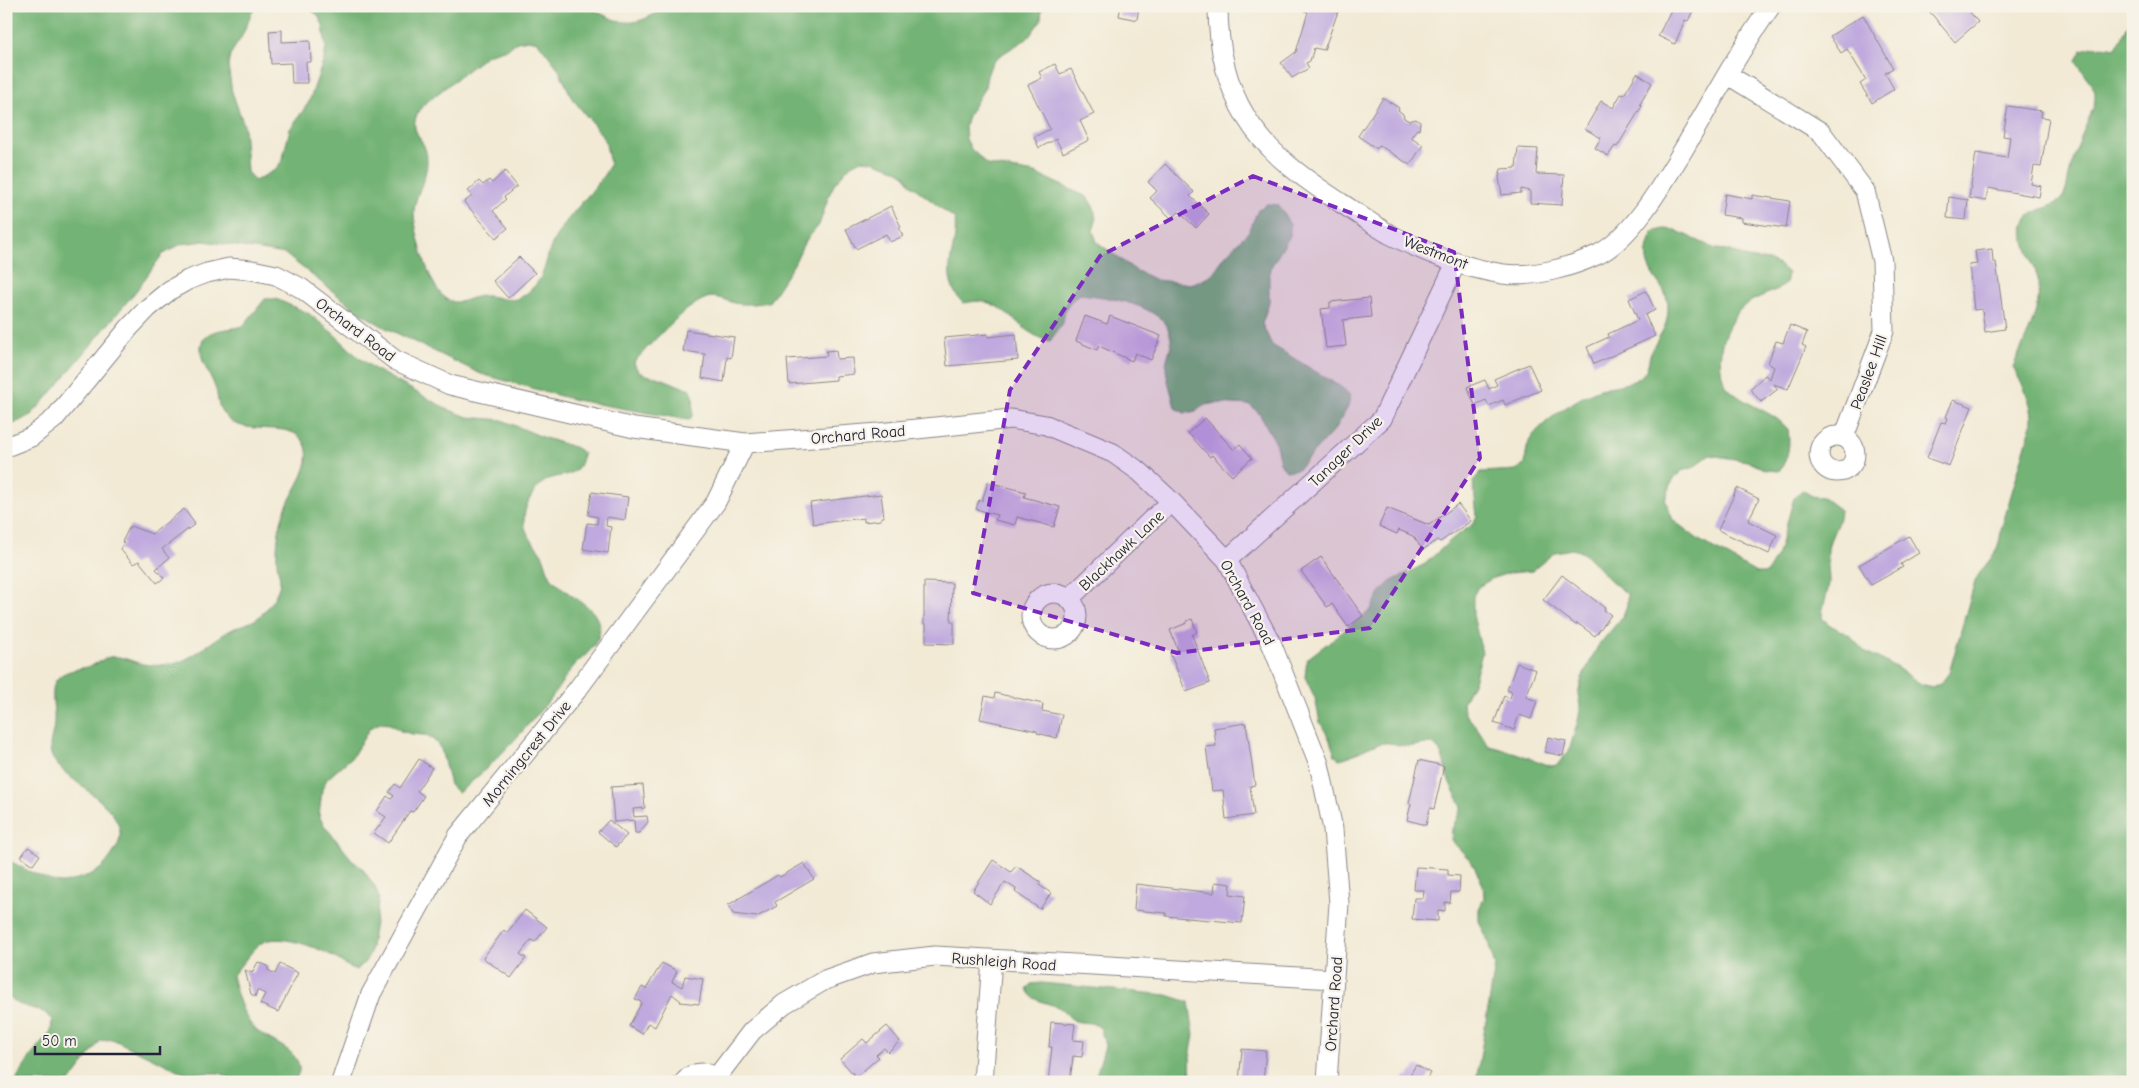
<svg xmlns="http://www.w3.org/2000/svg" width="2139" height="1088" viewBox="0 0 2139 1088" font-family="'Comic Neue',sans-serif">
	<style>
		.forest { fill: #73b375; stroke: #4a6a58; fill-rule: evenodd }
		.building { fill: #bfa9de }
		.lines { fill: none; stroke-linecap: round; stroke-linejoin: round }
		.minor-casing { stroke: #8a8688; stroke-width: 21 }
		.minor { stroke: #fff; stroke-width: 19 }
		.marked { fill: #7b2cbf; fill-opacity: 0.2; stroke: #7b2cbf; stroke-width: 4; stroke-dasharray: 10 6; stroke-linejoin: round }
		.labels { text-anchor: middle; stroke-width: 4.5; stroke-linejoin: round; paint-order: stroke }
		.street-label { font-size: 16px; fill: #22223b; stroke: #f7f3e8 }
	</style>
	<rect width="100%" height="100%" fill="#f7f3e8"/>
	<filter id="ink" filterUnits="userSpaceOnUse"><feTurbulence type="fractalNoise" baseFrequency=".02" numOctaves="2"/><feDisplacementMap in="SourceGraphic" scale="10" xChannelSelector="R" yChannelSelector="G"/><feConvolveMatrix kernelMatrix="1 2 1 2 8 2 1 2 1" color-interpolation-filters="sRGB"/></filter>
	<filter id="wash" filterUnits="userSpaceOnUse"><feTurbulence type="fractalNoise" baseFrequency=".0096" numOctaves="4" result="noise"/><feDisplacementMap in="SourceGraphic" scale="20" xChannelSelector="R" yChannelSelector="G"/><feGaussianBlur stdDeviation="1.12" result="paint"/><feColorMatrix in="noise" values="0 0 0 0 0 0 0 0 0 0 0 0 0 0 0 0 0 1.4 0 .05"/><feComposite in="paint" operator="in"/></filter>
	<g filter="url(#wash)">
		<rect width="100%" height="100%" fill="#f2ead5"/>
		<path class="forest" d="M 6,6 L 257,6 L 251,14 L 242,36 L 230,55 L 228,66 L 232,92 L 244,125 L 247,172 L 255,181 L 275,170 L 282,161 L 290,129 L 309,102 L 324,59 L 326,48 L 323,25 L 318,15 L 305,6 L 586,6 C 621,24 632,31 666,6 L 1042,6 L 1041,20 L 1028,38 L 999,56 L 991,65 L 987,76 L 985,87 L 968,116 L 965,127 L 966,139 L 971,149 L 988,165 L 1035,173 L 1087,197 L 1094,208 L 1096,220 L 1093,231 L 1097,242 L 1135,270 L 1156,280 L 1192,284 L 1203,280 L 1212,274 L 1226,255 L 1249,231 L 1258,210 L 1267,204 L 1279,205 L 1290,225 L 1290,236 L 1272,265 L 1269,277 L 1269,302 L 1262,324 L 1272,345 L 1341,387 L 1350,395 L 1348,407 L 1336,428 L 1298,469 L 1286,471 L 1280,462 L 1275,441 L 1258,412 L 1250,405 L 1216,403 L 1205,405 L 1196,411 L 1185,413 L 1175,408 C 1173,396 1166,379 1166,367 C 1166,355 1174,346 1170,334 C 1162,304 1107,297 1080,294 L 1071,301 L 1065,311 L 1063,323 L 1050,341 C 1025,337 1011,309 986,302 C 979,300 970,302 963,303 C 936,275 959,250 955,219 L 911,185 L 905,175 L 895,169 L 872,161 L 861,160 L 851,165 L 835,183 L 830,193 L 819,225 L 804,243 L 794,264 L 769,302 C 758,304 746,305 734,303 C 727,301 719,297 711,297 C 689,300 650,345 634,362 C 638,378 650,374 663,379 C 672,382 680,387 690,389 C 696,396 692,406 693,416 L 689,420 L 575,400 L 481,374 L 384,327 L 359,312 L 285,254 L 205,241 L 181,244 L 162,255 L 136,291 L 46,399 L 31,415 L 6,428 ZM 528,40 L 538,42 L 558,68 L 572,98 L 601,134 L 606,144 L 610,165 C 596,191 570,212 555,238 C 543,260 549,276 526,294 C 511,306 499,295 483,296 C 471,296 462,305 450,301 C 430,294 416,235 414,215 C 413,196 428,179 427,160 C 427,135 402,133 423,105 L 487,55 L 507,49 L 517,42 Z
			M 2133,13 L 2133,1082 L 1476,1082 L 1495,966 L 1488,942 L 1479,921 L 1479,909 L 1484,898 L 1483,885 L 1472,862 L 1451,840 L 1452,829 L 1462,807 C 1459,799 1454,793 1451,785 C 1444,771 1446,752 1431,743 C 1423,744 1414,747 1407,746 C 1399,746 1392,742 1384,743 C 1367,745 1356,756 1339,759 L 1335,755 L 1329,738 L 1320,722 L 1315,698 L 1305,677 L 1307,659 L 1370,611 L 1382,590 L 1390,582 L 1425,564 L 1452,539 L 1472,525 L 1477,516 L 1473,481 L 1481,472 L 1516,470 L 1525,464 C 1526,457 1526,448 1529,442 C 1535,426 1579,397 1595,391 C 1610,384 1633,387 1644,373 C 1650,365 1648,356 1653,348 C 1660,334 1668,326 1668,310 C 1670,279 1632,275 1653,232 L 1664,229 L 1675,230 L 1716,249 L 1727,250 L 1748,258 L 1769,261 L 1779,265 L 1788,273 L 1786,284 C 1774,293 1757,296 1745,305 C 1736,312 1726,329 1723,340 C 1719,353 1719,379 1728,388 C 1741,401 1756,406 1771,415 C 1777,418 1783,424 1788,429 C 1790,445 1789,458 1779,471 L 1767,470 L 1747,461 L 1710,455 L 1692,468 L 1681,471 L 1673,480 L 1665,500 L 1673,520 L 1699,540 L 1756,573 L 1767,573 L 1778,554 L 1794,498 L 1802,490 L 1812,496 L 1823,497 L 1840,510 C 1839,525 1833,531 1829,544 C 1826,557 1829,570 1829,583 C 1828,595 1822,606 1822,618 L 1830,625 L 1849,635 L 1864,651 L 1894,666 L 1921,684 L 1932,687 L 1942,682 L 1949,673 L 1975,581 C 1986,560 1999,557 2001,530 L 2032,423 C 2033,401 2022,385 2013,367 C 2023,343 2038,317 2039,291 C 2041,269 2017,241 2025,222 C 2032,207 2053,210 2062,198 C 2067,191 2067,184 2069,176 C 2073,159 2079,141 2086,125 C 2088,118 2093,112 2094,104 C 2095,101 2095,97 2095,93 C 2094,85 2080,69 2076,60 L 2082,50 C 2094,46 2103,45 2115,48 L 2122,38 ZM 1572,549 C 1588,552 1595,565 1606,576 C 1612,582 1620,588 1627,594 L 1627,605 L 1623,616 L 1598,646 L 1582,678 L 1578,694 L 1580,706 L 1579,717 L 1569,751 L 1557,765 L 1551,766 L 1516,753 L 1489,746 L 1476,726 L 1464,713 L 1463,702 L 1474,681 L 1482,653 L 1473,615 L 1473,596 L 1478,587 L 1493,578 L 1509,573 L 1532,571 L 1555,552 Z
			M 265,299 L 276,299 L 308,313 L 334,334 L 358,357 L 376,370 L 447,409 L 468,417 L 502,420 L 542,437 L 574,447 L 583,453 C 579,476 570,473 552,478 C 536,483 524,504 524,520 C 524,535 536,544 543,556 C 546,563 547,571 551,577 C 555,582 561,587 565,590 C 577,601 592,605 598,621 C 601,628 600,636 596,642 C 591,652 580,659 573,667 C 563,679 556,693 546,704 C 519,736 490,768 458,793 L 450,785 L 441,749 L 434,740 L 424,735 L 412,734 L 401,731 L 390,724 L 380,723 L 370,728 L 352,757 L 327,779 L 322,789 L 319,816 L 324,825 L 354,862 L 362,868 L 375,887 L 379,898 L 370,953 L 365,962 L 357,970 C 344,966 339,959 327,953 C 312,946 280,934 263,942 C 255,946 239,968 232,976 C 237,995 241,1011 252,1026 C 264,1041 298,1047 299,1068 C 300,1072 296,1077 295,1082 L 239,1082 L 220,1073 L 184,1073 L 112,1039 L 100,1041 L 70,1082 L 15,1082 L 31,1056 L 51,1031 L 52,1020 L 44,1012 L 18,1004 L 6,994 L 6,859 C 19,866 49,883 63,883 C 70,882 79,878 86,876 C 100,872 106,864 114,852 C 142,811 66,785 52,757 C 47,745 53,736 54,724 C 55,713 52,702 53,691 C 54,669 77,671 93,665 C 98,663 104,658 110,657 C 121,655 132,662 143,664 C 153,666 165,665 176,663 C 193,659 216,637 233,629 C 243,624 254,623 262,614 C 269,607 280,591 280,581 C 280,574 277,568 277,562 C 276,547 279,524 285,510 C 292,491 315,465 305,444 C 291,415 238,443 221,410 C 217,403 218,394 215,387 C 210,372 200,364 201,347 C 203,327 228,331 243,326 Z
			M 1042,983 L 1167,995 L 1189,1002 L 1194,1035 L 1190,1057 L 1191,1082 L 1094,1082 L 1105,1046 L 1101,1029 C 1093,1020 1085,1024 1075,1021 C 1069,1018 1065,1011 1060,1008 C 1048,1002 1030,1002 1027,988 L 1031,984 Z"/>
		<g id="blocks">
			<path class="building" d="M 1121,6 L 1139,6 L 1137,20 L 1119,16 Z
				M 1303,6 L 1336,6 L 1339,9 L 1324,50 L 1314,48 L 1310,61 L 1306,63 L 1309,68 L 1292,78 L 1281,63 L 1296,52 L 1308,12 L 1302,10 Z
				M 1673,6 L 1695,6 L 1688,21 L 1685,20 L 1675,44 L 1658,36 Z
				M 1925,6 L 1965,6 L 1978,22 L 1955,42 Z
				M 1863,15 L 1893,68 L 1885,73 L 1894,89 L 1872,103 L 1860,84 L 1866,80 L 1847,49 L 1841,53 L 1830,36 Z
				M 282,30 L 282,42 L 310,41 L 311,62 L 306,62 L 307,83 L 292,83 L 291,63 L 271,64 L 269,31 Z
				M 1055,64 L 1060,74 L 1071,69 L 1094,114 L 1080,121 L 1089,140 L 1063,153 L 1056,139 L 1039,148 L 1034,137 L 1050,129 L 1028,85 L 1042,78 L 1039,72 Z
				M 1637,73 L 1652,83 L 1640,104 L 1642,106 L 1617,147 L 1615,146 L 1608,156 L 1595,148 L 1601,138 L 1585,129 L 1601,101 L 1613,108 L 1621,94 L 1624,95 Z
				M 1383,98 L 1399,108 L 1398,110 L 1403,114 L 1404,118 L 1409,121 L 1416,119 L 1420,122 L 1419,130 L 1417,129 L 1411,137 L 1423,145 L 1410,165 L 1379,145 L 1377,149 L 1358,136 Z
				M 2008,106 L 2042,111 L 2041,117 L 2049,118 L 2041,167 L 2034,166 L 2031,184 L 2041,186 L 2039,197 L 1988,188 L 1986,201 L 1969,198 L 1976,153 L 2007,158 L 2010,137 L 2003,136 Z
				M 1518,148 L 1538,149 L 1536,174 L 1564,175 L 1562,205 L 1530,203 L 1530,191 L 1521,189 L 1521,193 L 1502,195 L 1499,177 L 1501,169 L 1516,168 Z
				M 1165,164 L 1194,192 L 1190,196 L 1209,214 L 1196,228 L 1179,212 L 1172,219 L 1150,198 L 1157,191 L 1148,182 Z
				M 505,171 L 517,186 L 504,197 L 506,199 L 493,211 L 508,228 L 496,238 L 464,202 L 472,196 L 468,191 L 479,181 L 483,185 L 489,180 L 492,183 Z
				M 1725,194 L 1752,199 L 1752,195 L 1790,201 L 1786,228 L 1742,222 L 1742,218 L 1722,215 Z
				M 1949,197 L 1968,200 L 1966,220 L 1947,218 Z
				M 891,206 L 901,227 L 899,228 L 903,236 L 890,242 L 886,234 L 856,249 L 846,229 Z
				M 1992,249 L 1993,262 L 1996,262 L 2005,329 L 1985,332 L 1982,309 L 1974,310 L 1969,265 L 1977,264 L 1975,251 Z
				M 519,257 L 535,273 L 508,298 L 493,281 Z
				M 1646,291 L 1655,310 L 1645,315 L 1655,336 L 1594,364 L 1587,347 L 1609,337 L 1608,334 L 1638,320 L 1629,299 Z
				M 1369,298 L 1371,317 L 1343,320 L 1346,346 L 1326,348 L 1321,309 L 1330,308 L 1330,302 Z
				M 1085,316 L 1107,324 L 1110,316 L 1161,336 L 1151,360 L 1135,353 L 1132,361 L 1099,346 L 1097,350 L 1076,341 Z
				M 1790,325 L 1807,332 L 1802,345 L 1806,347 L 1788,389 L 1773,384 L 1778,389 L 1761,402 L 1750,389 L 1765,375 L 1770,379 L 1774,367 L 1768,363 L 1776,341 L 1783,343 Z
				M 686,330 L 734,337 L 731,358 L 727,357 L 724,382 L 702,378 L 705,354 L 683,351 Z
				M 988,334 L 988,337 L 1016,334 L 1018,360 L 947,366 L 944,338 Z
				M 836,350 L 837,359 L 853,358 L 854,374 L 836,376 L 836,380 L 789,384 L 787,359 L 827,356 L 826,351 Z
				M 1529,364 L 1541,390 L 1505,405 L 1503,400 L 1489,406 L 1486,400 L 1475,405 L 1467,387 L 1485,380 L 1489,389 L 1497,385 L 1494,379 Z
				M 1953,400 L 1972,407 L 1949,466 L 1927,458 L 1941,422 L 1946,423 L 1948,418 L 1946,417 Z
				M 1205,418 L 1234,450 L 1240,444 L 1252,458 L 1232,476 L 1212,455 L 1210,457 L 1188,433 Z
				M 988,482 L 1026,492 L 1024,497 L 1060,507 L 1054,527 L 1017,517 L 1015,525 L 995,520 L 997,515 L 976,509 L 979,500 L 982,501 Z
				M 1737,488 L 1759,499 L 1748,521 L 1777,535 L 1769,554 L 1718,530 Z
				M 592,492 L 628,497 L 625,520 L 607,517 L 606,526 L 611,527 L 608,553 L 583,549 L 587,523 L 597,524 L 598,517 L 588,515 Z
				M 881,494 L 884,517 L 881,517 L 881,520 L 864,522 L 864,518 L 813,524 L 810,503 Z
				M 1458,504 L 1471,521 L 1440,542 L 1437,540 L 1423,550 L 1413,536 L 1399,530 L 1397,534 L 1379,526 L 1387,508 L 1429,525 Z
				M 184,509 L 195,524 L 162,549 L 169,558 L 156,569 L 164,578 L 157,583 L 139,561 L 133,564 L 120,549 L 124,543 L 122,542 L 130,526 L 152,534 Z
				M 1909,536 L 1919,553 L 1901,564 L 1903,567 L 1871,585 L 1859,565 Z
				M 1321,557 L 1363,616 L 1348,627 L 1332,604 L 1327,607 L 1301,571 Z
				M 1562,575 L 1605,608 L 1604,610 L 1611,615 L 1595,636 L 1577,623 L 1576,625 L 1543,600 Z
				M 924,582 L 952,583 L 951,622 L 954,622 L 954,644 L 926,643 L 926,624 L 924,624 Z
				M 1192,619 L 1197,632 L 1192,635 L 1210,683 L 1186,692 L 1170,653 L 1178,650 L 1170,630 L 1187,623 L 1187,621 Z
				M 1517,663 L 1536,670 L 1526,697 L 1537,701 L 1531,719 L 1519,715 L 1514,730 L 1494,723 L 1504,696 L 1510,698 L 1512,692 L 1507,690 Z
				M 995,693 L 1043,704 L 1042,711 L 1062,715 L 1057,738 L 1037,733 L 1037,731 L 980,719 L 985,696 L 994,698 Z
				M 1246,723 L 1255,785 L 1250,786 L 1254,815 L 1226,819 L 1223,790 L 1212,791 L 1206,747 L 1216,746 L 1214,728 Z
				M 1548,737 L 1566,741 L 1563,756 L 1545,752 Z
				M 419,759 L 432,768 L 417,791 L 424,796 L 413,812 L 410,811 L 388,843 L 374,833 L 386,817 L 377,811 L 387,796 L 391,799 L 394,796 L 389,792 L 395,784 L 400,788 Z
				M 1419,760 L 1444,766 L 1434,809 L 1430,808 L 1426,825 L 1407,820 L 1411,804 L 1409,803 Z
				M 643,785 L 645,808 L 633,809 L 634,817 L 647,816 L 648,822 L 639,833 L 635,833 L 634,820 L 614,822 L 611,787 Z
				M 609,820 L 627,835 L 616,847 L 598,832 Z
				M 28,847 L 40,855 L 33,865 L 21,857 Z
				M 993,860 L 1011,872 L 1016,866 L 1041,882 L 1039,885 L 1051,893 L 1040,909 L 1015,892 L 1016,889 L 1005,882 L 990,904 L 973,891 Z
				M 804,863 L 814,879 L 775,902 L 777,906 L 757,917 L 733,914 L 728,905 L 778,875 L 780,877 Z
				M 1416,867 L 1448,869 L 1448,875 L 1460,876 L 1459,892 L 1451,892 L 1450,903 L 1445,902 L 1445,911 L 1438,910 L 1438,921 L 1412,919 L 1414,898 L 1423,898 L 1424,890 L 1414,890 Z
				M 1215,882 L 1231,884 L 1230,894 L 1245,896 L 1242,923 L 1166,916 L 1166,913 L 1134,910 L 1136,884 L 1214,893 Z
				M 525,910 L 547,927 L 535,942 L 531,940 L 520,954 L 526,958 L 511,978 L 483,958 L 504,930 L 507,933 Z
				M 258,962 L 268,966 L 268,970 L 275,974 L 280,964 L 298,973 L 278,1012 L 260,1004 L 265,994 L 257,990 L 255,997 L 251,994 L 245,970 L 252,973 Z
				M 662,963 L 677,971 L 672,982 L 682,987 L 685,976 L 703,979 L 699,1004 L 680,1002 L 681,1001 L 672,994 L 655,1027 L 648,1023 L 642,1034 L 629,1026 L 642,1002 L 635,999 L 642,987 L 646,989 Z
				M 1051,1022 L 1075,1024 L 1073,1040 L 1084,1041 L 1082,1057 L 1073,1056 L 1070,1082 L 1048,1082 L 1052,1047 L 1049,1047 Z
				M 887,1026 L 900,1041 L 888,1052 L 884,1048 L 876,1055 L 879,1057 L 856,1077 L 840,1059 L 863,1039 L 867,1043 Z
				M 1242,1049 L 1266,1051 L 1263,1082 L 1239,1082 Z
				M 1416,1065 L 1430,1073 L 1425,1082 L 1399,1082 L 1407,1076 L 1408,1078 Z"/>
		</g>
	</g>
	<g filter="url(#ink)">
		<use href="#blocks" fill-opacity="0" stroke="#8a8688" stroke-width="1"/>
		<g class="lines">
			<defs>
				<path id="minor" d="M 1218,6 C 1218,46 1225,83 1246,117 C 1268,154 1306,180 1341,203 C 1357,213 1373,225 1389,234 C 1424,252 1464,268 1503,274 C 1533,278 1572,267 1599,254 C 1633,236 1663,183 1682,152 C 1711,103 1738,52 1771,6
					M 1728,75 L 1821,132 L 1865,191 L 1882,261 L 1884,331 L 1844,437
					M1819 454a18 18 0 1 1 36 0a18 18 0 1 1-36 0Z
					M 6,447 L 31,437 L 54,419 L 129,328 L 148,308 L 170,290 L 188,280 L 207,273 L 229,268 L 252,270 L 276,275 L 301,288 L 395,360 L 450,385 L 634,428 L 745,443 L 879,433 L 1011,419 L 1046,425 L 1113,453 L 1140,472 L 1172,502 L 1227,560 L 1272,645 L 1319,764 L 1333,829 L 1339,903 L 1327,1082
					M 1227,560 L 1382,419 L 1456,263
					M1031 616a23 23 0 1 1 46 0a23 23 0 1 1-46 0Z
					M 1069,599 L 1150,521 L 1172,502
					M 716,1078 L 752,1031 L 784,1004 L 825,980 L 873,963 L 935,956 L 1334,979
					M 341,1082 L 371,994 L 458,836 L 577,690 L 716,502 L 745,443
					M 684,1082 C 694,1070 709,1070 720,1082
					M 983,1082 L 992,960"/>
			</defs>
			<use href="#minor" class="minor-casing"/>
			<use href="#minor" class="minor"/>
		</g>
	</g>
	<path class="marked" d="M 1253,176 L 1454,252 L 1480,458 L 1370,628 L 1177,653 L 973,593 L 1010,390 L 1100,256 Z"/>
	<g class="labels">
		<g class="street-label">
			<text transform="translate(1436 252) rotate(21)" y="6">Westmont</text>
			<text transform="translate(356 329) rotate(37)" y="6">Orchard Road</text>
			<text transform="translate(1868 372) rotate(-70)" y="6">Peaslee Hill</text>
			<text transform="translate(858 434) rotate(-5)" y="6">Orchard Road</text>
			<text transform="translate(1345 451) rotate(-44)" y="6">Tanager Drive</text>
			<text transform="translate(1121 550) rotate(-43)" y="6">Blackhawk Lane</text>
			<text transform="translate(1248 602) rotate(61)" y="6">Orchard Road</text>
			<text transform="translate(526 753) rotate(-51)" y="6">Morningcrest Drive</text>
			<text transform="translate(1004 961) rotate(4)" y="6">Rushleigh Road</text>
			<text transform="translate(1333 1004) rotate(-86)" y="6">Orchard Road</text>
		</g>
	</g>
	<rect width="2139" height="1088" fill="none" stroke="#f7f3e8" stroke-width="25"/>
	<path d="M35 1046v8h125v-8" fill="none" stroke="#22223b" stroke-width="2.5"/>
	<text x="42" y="1046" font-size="15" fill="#22223b" stroke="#f7f3e8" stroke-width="4" paint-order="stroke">50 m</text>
</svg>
